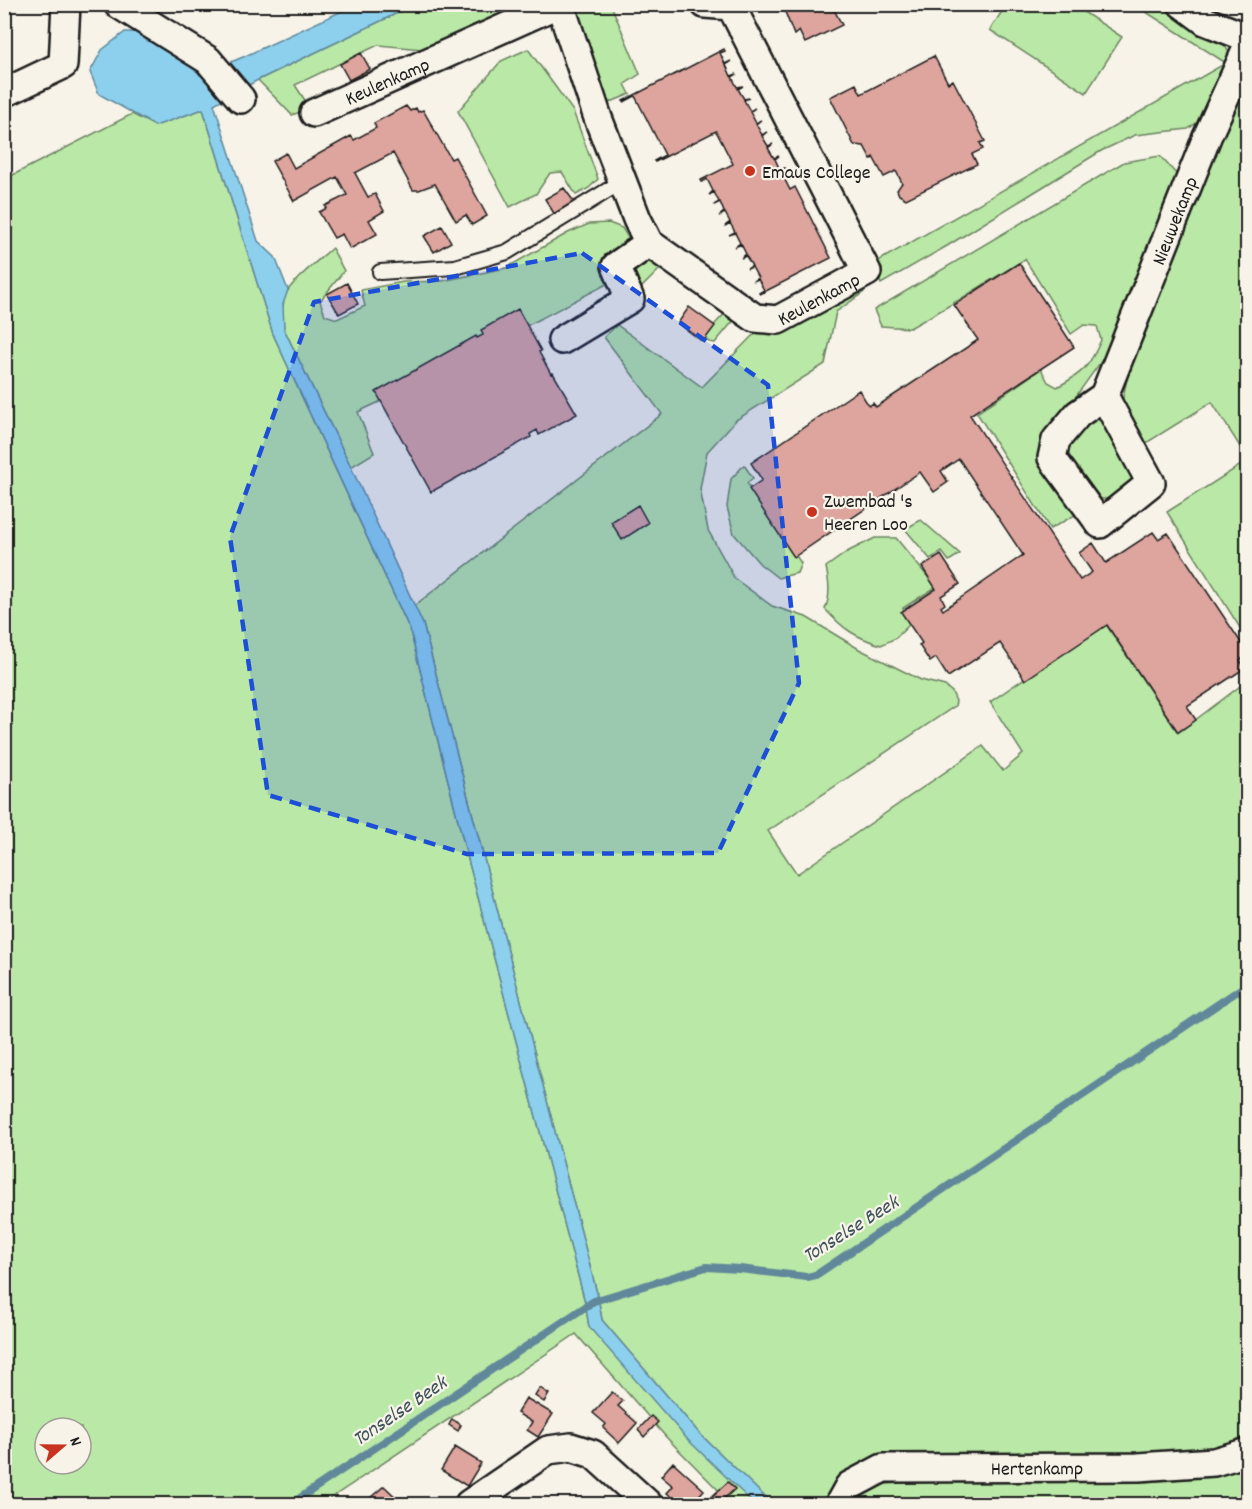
<svg xmlns="http://www.w3.org/2000/svg" width="1252" height="1509" viewBox="0 0 1252 1509" font-family="Dekko,sans-serif">
	<style>
		.green { fill: #bae8a6; stroke: #6b8261; stroke-width: 1.5; fill-rule: evenodd }
		.water { fill: #8dd0ee; stroke: #60889a; stroke-width: 1.5 }
		.lines { fill: none; stroke-linecap: round; stroke-linejoin: round }
		.stream { stroke: #60889a; stroke-width: 8 }
		.building { fill: #dea49e; stroke: #1c1c1c; stroke-width: 1.5 }
		.lane-casing { stroke: #1c1c1c; stroke-width: 18 }
		.street-casing { stroke: #1c1c1c; stroke-width: 32 }
		.lane { stroke: #f7f3e8; stroke-width: 14 }
		.street { stroke: #f7f3e8; stroke-width: 27 }
		.marked { fill: #1d4ed8; fill-opacity: 0.2; stroke: #1d4ed8; stroke-width: 4.5; stroke-dasharray: 12 8; stroke-linejoin: round }
		.poi-dot { fill: #c8321e; stroke: #f7f3e8; stroke-width: 2 }
		.labels { text-anchor: middle; stroke-width: 4.5; stroke-linejoin: round; paint-order: stroke }
		.street-label { font-size: 20px; fill: #1c1c1c; stroke: #f7f3e8 }
		.poi-label { font-size: 20px; fill: #1c1c1c; stroke: #f7f3e8; text-anchor: start }
		.water-label { font-size: 21px; font-style: italic; fill: #3e525b; stroke: #f7f3e8 }
	</style>
	<rect width="100%" height="100%" fill="#f7f3e8"/>
	<filter id="ink" filterUnits="userSpaceOnUse"><feTurbulence type="fractalNoise" baseFrequency=".0167" numOctaves="2"/><feDisplacementMap in="SourceGraphic" scale="12" xChannelSelector="R" yChannelSelector="G"/><feConvolveMatrix kernelMatrix="1 2 1 2 8 2 1 2 1" color-interpolation-filters="sRGB"/></filter>
	<g filter="url(#ink)">
		<path class="green" d="M 414,5 L 528,5 L 434,50 L 378,45 L 295,85 L 310,108 L 292,115 L 258,80 Z
			M 571,5 L 611,5 L 640,74 L 625,84 L 630,94 L 606,104 Z
			M 1006,5 L 1073,5 L 1122,37 L 1086,93 L 990,30 Z
			M 1135,5 L 1160,5 L 1196,29 L 1222,41 L 1230,54 L 1224,76 L 1203,118 L 1188,129 L 1135,135 L 1101,151 L 947,246 L 881,284 L 873,264 L 1226,63 Z
			M 528,49 L 573,111 L 598,179 L 589,188 L 576,195 L 562,172 L 550,173 L 536,194 L 510,207 L 458,111 L 501,61 Z
			M 1247,72 L 1247,458 L 1212,402 L 1143,445 L 1122,402 L 1131,360 Z
			M 203,109 L 273,334 L 410,630 L 465,848 L 585,1302 L 589,1327 L 756,1504 L 732,1504 L 666,1437 L 576,1334 L 322,1504 L 5,1504 L 5,179 L 132,114 L 155,126 ZM 45,1428 L 81,1428 L 81,1464 L 45,1464 Z
			M 1160,156 L 1178,176 L 1176,190 L 1105,356 L 1048,435 L 1077,514 L 1050,529 L 977,413 L 1041,369 L 1048,382 L 1057,387 C 1082,374 1090,366 1101,340 L 1097,326 L 1084,325 L 1071,334 L 1025,259 L 959,300 L 910,328 L 881,326 L 874,310 L 1124,162 Z
			M 609,223 L 622,228 L 632,244 L 611,282 L 390,397 L 358,412 L 374,453 L 351,467 L 284,329 C 282,317 281,304 287,292 C 293,280 321,258 332,248 L 344,271 L 320,301 L 325,315 L 337,319 L 365,306 L 361,290 L 403,282 L 442,281 L 506,268 L 568,233 L 589,224 Z
			M 657,259 L 665,264 L 639,290 L 630,285 L 632,267 L 643,260 Z
			M 861,284 L 864,292 L 836,312 L 825,364 L 736,420 L 707,452 L 700,489 L 708,530 L 735,579 L 772,606 L 806,617 L 859,649 L 921,680 L 945,686 L 952,692 L 956,701 L 955,706 L 768,831 L 797,874 L 983,746 L 1003,771 L 1023,754 L 990,702 L 1105,623 L 1178,733 L 1247,681 L 1247,1443 L 1195,1454 L 905,1460 L 826,1504 L 777,1504 L 762,1494 L 699,1433 L 602,1320 L 598,1297 L 423,624 L 414,606 L 662,414 L 604,337 L 617,325 L 702,387 L 752,336 Z
			M 728,310 L 733,314 L 734,320 L 715,343 L 709,342 L 703,337 Z
			M 1104,412 L 1135,478 C 1126,490 1116,499 1101,499 L 1068,455 L 1066,442 L 1083,419 Z
			M 1247,461 L 1247,639 L 1167,512 Z
			M 744,465 L 753,478 L 747,483 L 801,563 L 797,573 L 778,578 L 760,564 L 734,534 L 727,507 L 731,479 Z
			M 921,520 L 960,554 L 949,561 L 942,552 L 930,559 L 905,529 Z
			M 875,538 L 896,538 L 936,587 L 903,608 L 912,622 L 896,638 L 881,645 C 855,637 843,629 825,609 C 831,595 829,582 826,567 L 847,552 Z
			M 1247,1469 L 1247,1504 L 853,1504 L 865,1486 L 962,1478 L 1140,1482 L 1182,1479 Z"/>
		<path class="water" d="M 355,5 L 414,5 L 258,80 L 214,104 L 258,241 L 275,257 L 288,290 L 283,304 L 284,329 L 351,467 L 423,624 L 598,1297 L 602,1320 L 699,1433 L 762,1494 L 777,1504 L 756,1504 L 750,1500 L 688,1440 L 589,1327 L 585,1302 L 465,848 L 410,630 L 273,334 L 203,109 L 155,126 L 99,94 L 90,72 L 102,50 L 125,32 L 146,32 L 182,53 L 200,75 L 243,57 Z"/>
		<g class="lines">
			<path class="stream" d="M 291,1504 L 594,1301 L 706,1267 L 740,1269 L 807,1277 L 816,1275 L 1248,984"/>
		</g>
		<path class="building" d="M 782,4 L 831,4 L 842,25 L 805,43 L 799,31 L 794,35 Z
			M 724,49 L 725,51 L 720,53 L 725,64 L 731,61 L 726,65 L 731,76 L 737,74 L 732,77 L 737,87 L 743,86 L 738,89 L 744,99 L 749,98 L 744,100 L 750,111 L 755,108 L 750,112 L 756,123 L 761,120 L 756,124 L 762,135 L 767,132 L 762,136 L 768,146 L 773,144 L 768,148 L 774,158 L 779,156 L 775,159 L 780,170 L 785,168 L 786,169 L 781,172 L 790,190 L 795,187 L 796,189 L 831,258 L 760,294 L 759,293 L 764,290 L 758,279 L 753,281 L 758,278 L 752,267 L 747,269 L 752,266 L 746,256 L 741,258 L 746,254 L 741,244 L 735,247 L 740,243 L 735,233 L 729,235 L 735,232 L 730,223 L 725,226 L 730,222 L 725,213 L 719,216 L 724,212 L 720,202 L 714,205 L 719,202 L 714,192 L 709,195 L 713,191 L 707,179 L 702,182 L 701,180 L 733,164 L 716,131 L 655,162 L 654,161 L 665,155 L 635,96 L 624,102 L 623,101 Z
			M 361,53 L 370,69 L 349,80 L 340,64 Z
			M 934,56 L 948,83 L 953,80 L 985,141 L 980,143 L 983,149 L 972,154 L 977,164 L 906,199 L 899,195 L 897,190 L 902,183 L 896,171 L 884,177 L 873,157 L 871,159 L 864,146 L 854,145 L 830,97 L 856,84 L 861,94 Z
			M 406,106 L 410,111 L 416,108 L 418,112 L 423,110 L 451,159 L 455,157 L 487,216 L 472,225 L 466,215 L 456,221 L 435,184 L 419,190 L 413,190 L 393,153 L 355,173 L 368,197 L 375,194 L 384,211 L 369,220 L 377,234 L 350,249 L 342,234 L 334,238 L 319,212 L 327,208 L 325,206 L 347,195 L 337,177 L 294,201 L 272,161 L 286,153 L 294,168 L 351,136 L 354,140 L 376,128 L 374,123 Z
			M 564,188 L 575,203 L 555,215 L 545,199 Z
			M 442,226 L 451,242 L 434,252 L 424,236 Z
			M 1019,263 L 1074,347 L 970,415 L 1080,580 L 1092,572 L 1079,553 L 1093,543 L 1106,563 L 1153,532 L 1158,539 L 1168,533 L 1248,653 L 1248,655 L 1240,660 L 1245,668 L 1187,706 L 1196,720 L 1178,732 L 1107,625 L 1025,680 L 1000,643 L 948,677 L 936,658 L 930,662 L 919,645 L 922,643 L 901,612 L 936,589 L 922,567 L 941,555 L 960,584 L 941,596 L 945,604 L 941,607 L 943,610 L 1023,555 L 959,459 L 941,471 L 948,482 L 934,492 L 920,472 L 794,557 L 749,489 L 762,480 L 751,463 L 859,390 L 869,406 L 873,403 L 876,407 L 978,340 L 954,305 Z
			M 347,283 L 358,304 L 339,314 L 327,294 Z
			M 689,307 L 715,326 L 703,342 L 678,323 Z
			M 518,309 L 541,351 L 539,352 L 551,374 L 553,373 L 577,414 L 539,435 L 537,430 L 530,434 L 531,437 L 431,492 L 376,392 L 476,336 L 477,338 L 483,335 L 481,330 Z
			M 638,505 L 648,523 L 622,540 L 611,522 Z
			M 540,1388 L 549,1394 L 544,1402 L 535,1396 Z
			M 612,1392 L 623,1401 L 618,1406 L 637,1423 L 619,1443 L 603,1428 L 606,1424 L 593,1413 Z
			M 526,1398 L 553,1414 L 538,1437 L 527,1430 L 532,1422 L 517,1413 Z
			M 651,1416 L 658,1422 L 644,1437 L 638,1430 Z
			M 452,1419 L 461,1425 L 458,1431 L 449,1425 Z
			M 455,1447 L 481,1463 L 467,1486 L 441,1470 Z
			M 673,1462 L 704,1490 L 691,1504 L 680,1504 L 667,1493 L 673,1486 L 661,1476 Z
			M 728,1482 L 735,1489 L 718,1504 L 713,1504 L 709,1499 Z
			M 384,1486 L 403,1504 L 363,1504 Z"/>
		<g class="lines">
			<defs>
				<path id="lane" d="M 380,272 L 455,267 L 507,252 L 623,181"/>
				<g id="street">
					<path d="M 118,4 L 208,60 L 241,99"/>
					<path id="s1" d="M 560,4 L 598,118 L 637,219 L 649,243 L 755,318 L 778,320 L 867,272 L 731,6 L 705,4"/>
					<path d="M 1182,4 L 1205,21 L 1248,38"/>
					<path d="M 4,93 L 63,65 L 66,4"/>
					<path id="s2" d="M 314,113 L 558,4"/>
					<path d="M 562,340 L 630,299 L 616,266 L 649,243"/>
					<path id="s3" d="M 1104,396 L 1151,483 L 1100,524 L 1052,458 L 1056,440 L 1078,414 L 1104,396 L 1207,137 L 1248,46"/>
					<path d="M 469,1504 L 548,1450 L 571,1447 L 593,1454 L 648,1504"/>
					<path id="s4" d="M 839,1504 L 849,1486 L 883,1468 L 1138,1467 L 1214,1462 L 1248,1452"/>
				</g>
			</defs>
			<use href="#lane" class="lane-casing"/>
			<use href="#street" class="street-casing"/>
			<use href="#lane" class="lane"/>
			<use href="#street" class="street"/>
		</g>
	</g>
	<path class="marked" d="M 582,253 L 768,385 L 799,683 L 718,853 L 467,854 L 268,795 L 230,537 L 314,302 Z"/>
	<g class="poi-dot">
		<circle cx="750" cy="171" r="6"/>
		<circle cx="812" cy="512" r="6"/>
	</g>
	<g class="labels">
		<g class="street-label">
			<text dy="7" stroke="none"><textPath href="#s2" startOffset="80">Keulenkamp</textPath></text>
			<text dy="7" stroke="none"><textPath href="#s3" startOffset="519">Nieuwekamp</textPath></text>
			<text dy="7" stroke="none"><textPath href="#s1" startOffset="454">Keulenkamp</textPath></text>
			<text dy="7" stroke="none"><textPath href="#s4" startOffset="213">Hertenkamp</textPath></text>
		</g>
		<g class="poi-label">
			<text x="762" y="178">Emaus College</text>
			<text x="824" y="507">Zwembad 's<tspan x="824" dy="23">Heeren Loo</tspan></text>
		</g>
		<g class="water-label">
			<text transform="translate(850 1228) rotate(-32)" y="7">Tonselse Beek</text>
			<text transform="translate(399 1410) rotate(-34)" y="7">Tonselse Beek</text>
		</g>
	</g>
	<rect width="1252" height="1509" fill="none" stroke="#f7f3e8" stroke-width="24"/>
	<rect x="12" y="12" width="1228" height="1485" fill="none" stroke="#1c1c1c" stroke-width="2" filter="url(#ink)"/>
	<g transform="translate(63 1446) rotate(70)"><circle r="28" fill="#f7f3e8" stroke="#9f9d96" stroke-width="1.5"/>
	<path d="M0-4.5L10 22L0 15L-10 22Z" fill="#c8321e"/>
	<text y="-9" font-size="16" font-weight="bold" text-anchor="middle" fill="#1c1c1c">N</text>
	</g>
</svg>
